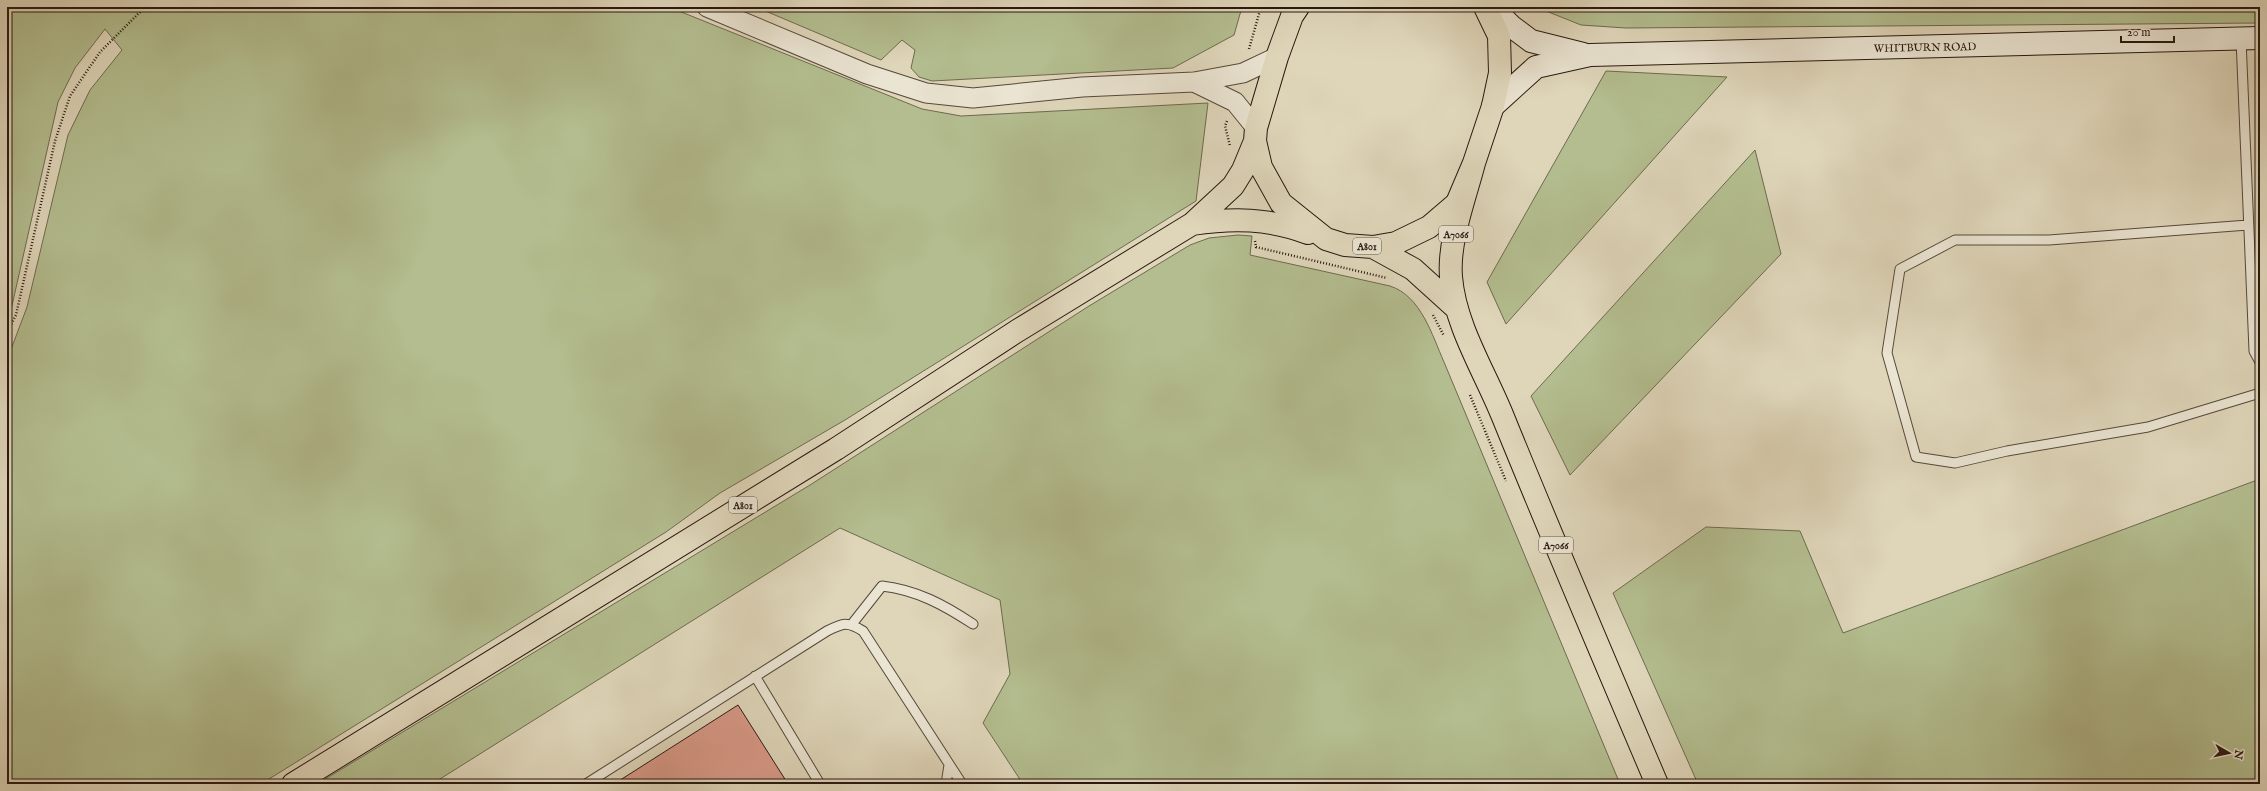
<svg xmlns="http://www.w3.org/2000/svg" width="2267" height="791" viewBox="0 0 2267 791" font-family="'IM FELL English',serif">
	<style>
		.green { fill: #b3bd8f; stroke: #6e6a50 }
		.building { fill: #d99988; stroke: #291811 }
		.lines { fill: none; stroke-linecap: round; stroke-linejoin: round }
		.lane-casing { stroke: #56483b; stroke-width: 11 }
		.street-casing { stroke: #56483b; stroke-width: 21 }
		.secondary-casing { stroke: #291811; stroke-width: 24 }
		.primary-casing { stroke: #291811; stroke-width: 24 }
		.path { stroke: #291811; stroke-width: 2.5; stroke-dasharray: 1 2; stroke-linecap: butt }
		.lane { stroke: #eae4d2; stroke-width: 9 }
		.street { stroke: #eae4d2; stroke-width: 19 }
		.secondary { stroke: #eae4d2; stroke-width: 22 }
		.primary { stroke: #dfd6ba; stroke-width: 22 }
		.labels { text-anchor: middle; stroke-width: 4; stroke-linejoin: round; paint-order: stroke }
		.shield { fill: #eae4d2; stroke: #63554b; stroke-width: 1 }
		.shield-label { font-size: 10px; font-weight: bold; fill: #291811 }
		.street-label { font-size: 11px; fill: #291811; stroke: #eae4d2 }
	</style>
	<rect width="100%" height="100%" fill="#dfd6ba"/>
	<filter id="stains"><feTurbulence type="fractalNoise" baseFrequency=".005" numOctaves="4"/><feColorMatrix values="0 0 0 0 .2 0 0 0 0 .09 0 0 0 0 .02 0 0 0 .5 -.17"/></filter>
	<radialGradient id="worn" r=".72"><stop offset=".6" stop-color="#630" stop-opacity="0"/><stop offset="1" stop-color="#630" stop-opacity=".3"/></radialGradient>
	<path class="green" d="M 7,7 L 669,7 L 922,109 L 961,116 L 1208,103 L 1196,201 L 845,420 L 720,493 L 666,532 L 261,784 L 7,784 L 7,360 L 27,307 L 68,135 L 90,90 L 122,50 L 105,29 L 75,68 L 58,102 L 11,310 L 7,316 Z
		M 756,7 L 1242,7 L 1234,35 L 1173,68 L 932,81 L 919,77 L 911,68 L 915,50 L 902,40 L 881,60 Z
		M 1536,7 L 2260,7 L 2260,23 L 1626,28 L 1581,25 Z
		M 1606,71 L 1727,77 L 1506,324 L 1487,282 Z
		M 1755,150 L 1781,254 L 1570,475 L 1531,396 Z
		M 1238,235 L 1252,236 L 1250,255 L 1390,286 C 1421,296 1432,335 1444,362 L 1620,784 L 1023,784 L 983,723 L 1010,674 L 1000,600 L 840,528 L 432,784 L 317,784 L 810,485 L 1089,306 L 1190,245 L 1209,238 Z
		M 2260,479 L 2260,784 L 1698,784 L 1613,593 L 1706,527 L 1800,531 L 1843,633 Z"/>
	<path class="building" d="M 738,705 L 788,784 L 614,784 Z"/>
	<g class="lines">
		<defs>
			<path id="lane" d="M 2241,39 L 2254,351 L 2260,362
				M 2248,225 L 2049,240 L 1955,240 L 1900,269 L 1887,353 L 1916,457 L 1955,463 L 2007,451 L 2148,427 L 2260,393
				M 852,624 L 882,586 C 917,590 944,605 973,624
				M 755,676 L 820,784
				M 586,784 L 827,631 C 843,623 847,621 863,631 L 962,784
				M 946,784 L 949,765"/>
			<path id="street" d="M 707,7 L 867,74 L 926,93 L 973,98 L 1082,87 L 1194,82 L 1243,73 L 1277,57
				M 1194,82 L 1235,102 L 1256,128"/>
			<path id="secondary" d="M 1492,7 L 1511,26 L 1531,41 L 1583,54
				M 1493,106 L 1536,67 L 1590,55 L 2260,38"/>
			<path id="primary" d="M 1298,7 L 1292,16 L 1277,57 L 1256,128 L 1255,141 L 1261,167 L 1281,203 L 1326,239 L 1345,245 L 1373,247 L 1396,243 L 1429,227 L 1457,203 L 1474,163 L 1493,106 L 1500,73 L 1499,36 L 1485,7
				M 1474,163 C 1465,198 1448,241 1451,277 C 1455,326 1485,372 1503,417 C 1553,540 1605,662 1657,784
				M 1192,224 C 1232,218 1269,218 1308,233
				M 1373,247 L 1413,269 L 1455,307
				M 293,784 L 836,449 L 1017,331 L 1192,224 L 1233,186 L 1243,170 L 1255,141"/>
		</defs>
		<use href="#lane" class="lane-casing"/>
		<use href="#street" class="street-casing"/>
		<use href="#secondary" class="secondary-casing"/>
		<use href="#primary" class="primary-casing"/>
		<path class="path" d="M 1249,49 L 1261,7
			M 1227,121 L 1225,126 L 1230,146
			M 1255,241 L 1256,247 L 1387,278
			M 1433,315 L 1444,336
			M 7,332 L 16,315 L 55,141 L 70,96 L 100,52 L 145,7
			M 1470,395 L 1506,481"/>
		<use href="#lane" class="lane"/>
		<use href="#street" class="street"/>
		<use href="#secondary" class="secondary"/>
		<use href="#primary" class="primary"/>
	</g>
	<g class="labels">
		<g class="shield">
			<rect x="1439" y="226" width="34" height="16" rx="3"/>
			<rect x="1353" y="238" width="28" height="16" rx="3"/>
			<rect x="729" y="497" width="28" height="16" rx="3"/>
			<rect x="1539" y="537" width="34" height="16" rx="3"/>
		</g>
		<g class="shield-label">
			<text x="1456" y="238">A7066</text>
			<text x="1367" y="250">A801</text>
			<text x="743" y="509">A801</text>
			<text x="1556" y="549">A7066</text>
		</g>
		<g class="street-label">
			<text transform="translate(1925 47) rotate(-1)" y="4">WHITBURN ROAD</text>
		</g>
	</g>
	<rect width="2267" height="791" fill="none" stroke="#dfd6ba" stroke-width="24"/>
	<rect x="8" y="8" width="2251" height="775" fill="none" stroke="#291811" stroke-width="2"/>
	<rect x="12" y="12" width="2243" height="767" fill="none" stroke="#291811"/>
	<g transform="translate(2229 753) rotate(99)" stroke="#eae4d2" stroke-width="3" paint-order="stroke">
	<path d="M0-3L7 15L0 10L-7 15Z" fill="#291811"/>
	<text y="-6" font-size="11" font-weight="bold" text-anchor="middle" fill="#291811">N</text>
	</g>
	<path d="M2121 36v6h53v-6" fill="none" stroke="#291811" stroke-width="2"/>
	<text x="2127" y="36" font-size="12" fill="#291811" stroke="#eae4d2" stroke-width="3" paint-order="stroke">20 m</text>
	<rect width="100%" height="100%" filter="url(#stains)"/>
	<rect width="100%" height="100%" fill="url(#worn)"/>
</svg>
